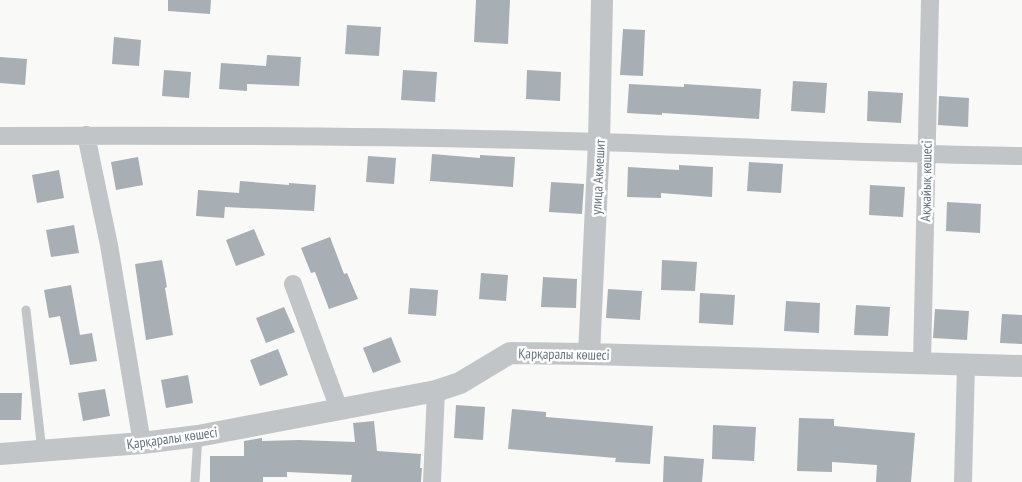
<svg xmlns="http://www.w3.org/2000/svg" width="1022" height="482" viewBox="0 0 1022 482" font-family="'PT Sans Narrow',sans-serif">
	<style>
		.building { fill: #a7aeb4 }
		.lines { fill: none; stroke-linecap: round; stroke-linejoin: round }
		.service { stroke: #c1c5c8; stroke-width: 9 }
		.minor { stroke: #c1c5c8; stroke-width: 18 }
		.tertiary { stroke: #c1c5c8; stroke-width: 22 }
		.labels { text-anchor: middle; stroke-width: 5; stroke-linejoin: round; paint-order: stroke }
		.street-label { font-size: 14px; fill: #67747f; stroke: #fff }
	</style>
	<rect width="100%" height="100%" fill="#f9f9f7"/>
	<path class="building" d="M 168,0 L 211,0 L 210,14 L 168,11 Z
		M 476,0 L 510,0 L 508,44 L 474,42 Z
		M 347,25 L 381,27 L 379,56 L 345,54 Z
		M 623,29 L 645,30 L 643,76 L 620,75 Z
		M 114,37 L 141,40 L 139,66 L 112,64 Z
		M 267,55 L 301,57 L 299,86 L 247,84 L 247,91 L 219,89 L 221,63 L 266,66 Z
		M 0,57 L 27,59 L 25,85 L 0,83 Z
		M 164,70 L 191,72 L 189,98 L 162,96 Z
		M 403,70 L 437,72 L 435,102 L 401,100 Z
		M 527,70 L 561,72 L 560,101 L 526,99 Z
		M 793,81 L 827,83 L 825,113 L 791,111 Z
		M 629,84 L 684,87 L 684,84 L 761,89 L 759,119 L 662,113 L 662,115 L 627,113 Z
		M 868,91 L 903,93 L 901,123 L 867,121 Z
		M 939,96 L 969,98 L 968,127 L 938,125 Z
		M 432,154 L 480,158 L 480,155 L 515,157 L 513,187 L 430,181 Z
		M 368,156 L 396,158 L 394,184 L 366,182 Z
		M 138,157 L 143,185 L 116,190 L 111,162 Z
		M 749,162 L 783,164 L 781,193 L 747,191 Z
		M 679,165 L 713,167 L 712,197 L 661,193 L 661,198 L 627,197 L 628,167 L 679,170 Z
		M 59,170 L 64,198 L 37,203 L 32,175 Z
		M 240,181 L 289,185 L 289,183 L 316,185 L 314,211 L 225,207 L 224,218 L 196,216 L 198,190 L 239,193 Z
		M 551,182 L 584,184 L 582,214 L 549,212 Z
		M 870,185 L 905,187 L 903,217 L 869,215 Z
		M 947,202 L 981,204 L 980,233 L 946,231 Z
		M 74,225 L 79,253 L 51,257 L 46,230 Z
		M 254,229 L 265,255 L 236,266 L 226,240 Z
		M 330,237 L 344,274 L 347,273 L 358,299 L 329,309 L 315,272 L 311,273 L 301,248 Z
		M 162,260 L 167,287 L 165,288 L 173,335 L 146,340 L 135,264 Z
		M 662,260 L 697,262 L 695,291 L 661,290 Z
		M 481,273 L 508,275 L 506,301 L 479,299 Z
		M 543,277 L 577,279 L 576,308 L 541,307 Z
		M 71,285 L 80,335 L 92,333 L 97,361 L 70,365 L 60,316 L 49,318 L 44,290 Z
		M 410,288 L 438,290 L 436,316 L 408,314 Z
		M 608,289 L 642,291 L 640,320 L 606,318 Z
		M 700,293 L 735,295 L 733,325 L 699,323 Z
		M 786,301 L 820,303 L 819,333 L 784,331 Z
		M 856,305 L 890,307 L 888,336 L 854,335 Z
		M 284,307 L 295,332 L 266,343 L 256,318 Z
		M 935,309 L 969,311 L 967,340 L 933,338 Z
		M 1002,314 L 1022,315 L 1022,344 L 1000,343 Z
		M 391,337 L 401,362 L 373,373 L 363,348 Z
		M 278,349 L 288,375 L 260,386 L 250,360 Z
		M 188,375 L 193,403 L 166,408 L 161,380 Z
		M 105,389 L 110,416 L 83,421 L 78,393 Z
		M 0,393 L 22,393 L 21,420 L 0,420 Z
		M 456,405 L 485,407 L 483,440 L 454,438 Z
		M 512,409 L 546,412 L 546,417 L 653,426 L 650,464 L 615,462 L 616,458 L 508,449 Z
		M 799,418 L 834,419 L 834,426 L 915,433 L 911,482 L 876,482 L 877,465 L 832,462 L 832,472 L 797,471 Z
		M 374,421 L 377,451 L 421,454 L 420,468 L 422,468 L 421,482 L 351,482 L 352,475 L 287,472 L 287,477 L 263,477 L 263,482 L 210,482 L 210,456 L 244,456 L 244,441 L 262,438 L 262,441 L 299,440 L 355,442 L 353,423 Z
		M 713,425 L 756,427 L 754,461 L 712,459 Z
		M 664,456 L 704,459 L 702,482 L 663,482 Z"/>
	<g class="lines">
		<path class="service" d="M 26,310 L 42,451
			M 195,482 L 198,436"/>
		<path class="minor" d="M 86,135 L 109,245 L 142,443
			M 0,136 C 200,135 401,136 601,142 C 741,147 882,154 1022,156
			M 293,284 L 339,409
			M 922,362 L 930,0
			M 432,482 L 436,391
			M 963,482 L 966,365"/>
		<path class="tertiary" d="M 589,354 L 599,142 L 602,0
			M 0,454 L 142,443 L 198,436 L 436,391 L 460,383 L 510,353 L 589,354 L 1022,366"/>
	</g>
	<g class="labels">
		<g class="street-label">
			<text transform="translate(598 177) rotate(-87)" y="5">улица Акмешит</text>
			<text transform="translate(926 181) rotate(-89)" y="5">Ақжайық көшесі</text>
			<text transform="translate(564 354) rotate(1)" y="5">Қарқаралы көшесі</text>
			<text transform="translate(172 438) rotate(-8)" y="5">Қарқаралы көшесі</text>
		</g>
	</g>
</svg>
